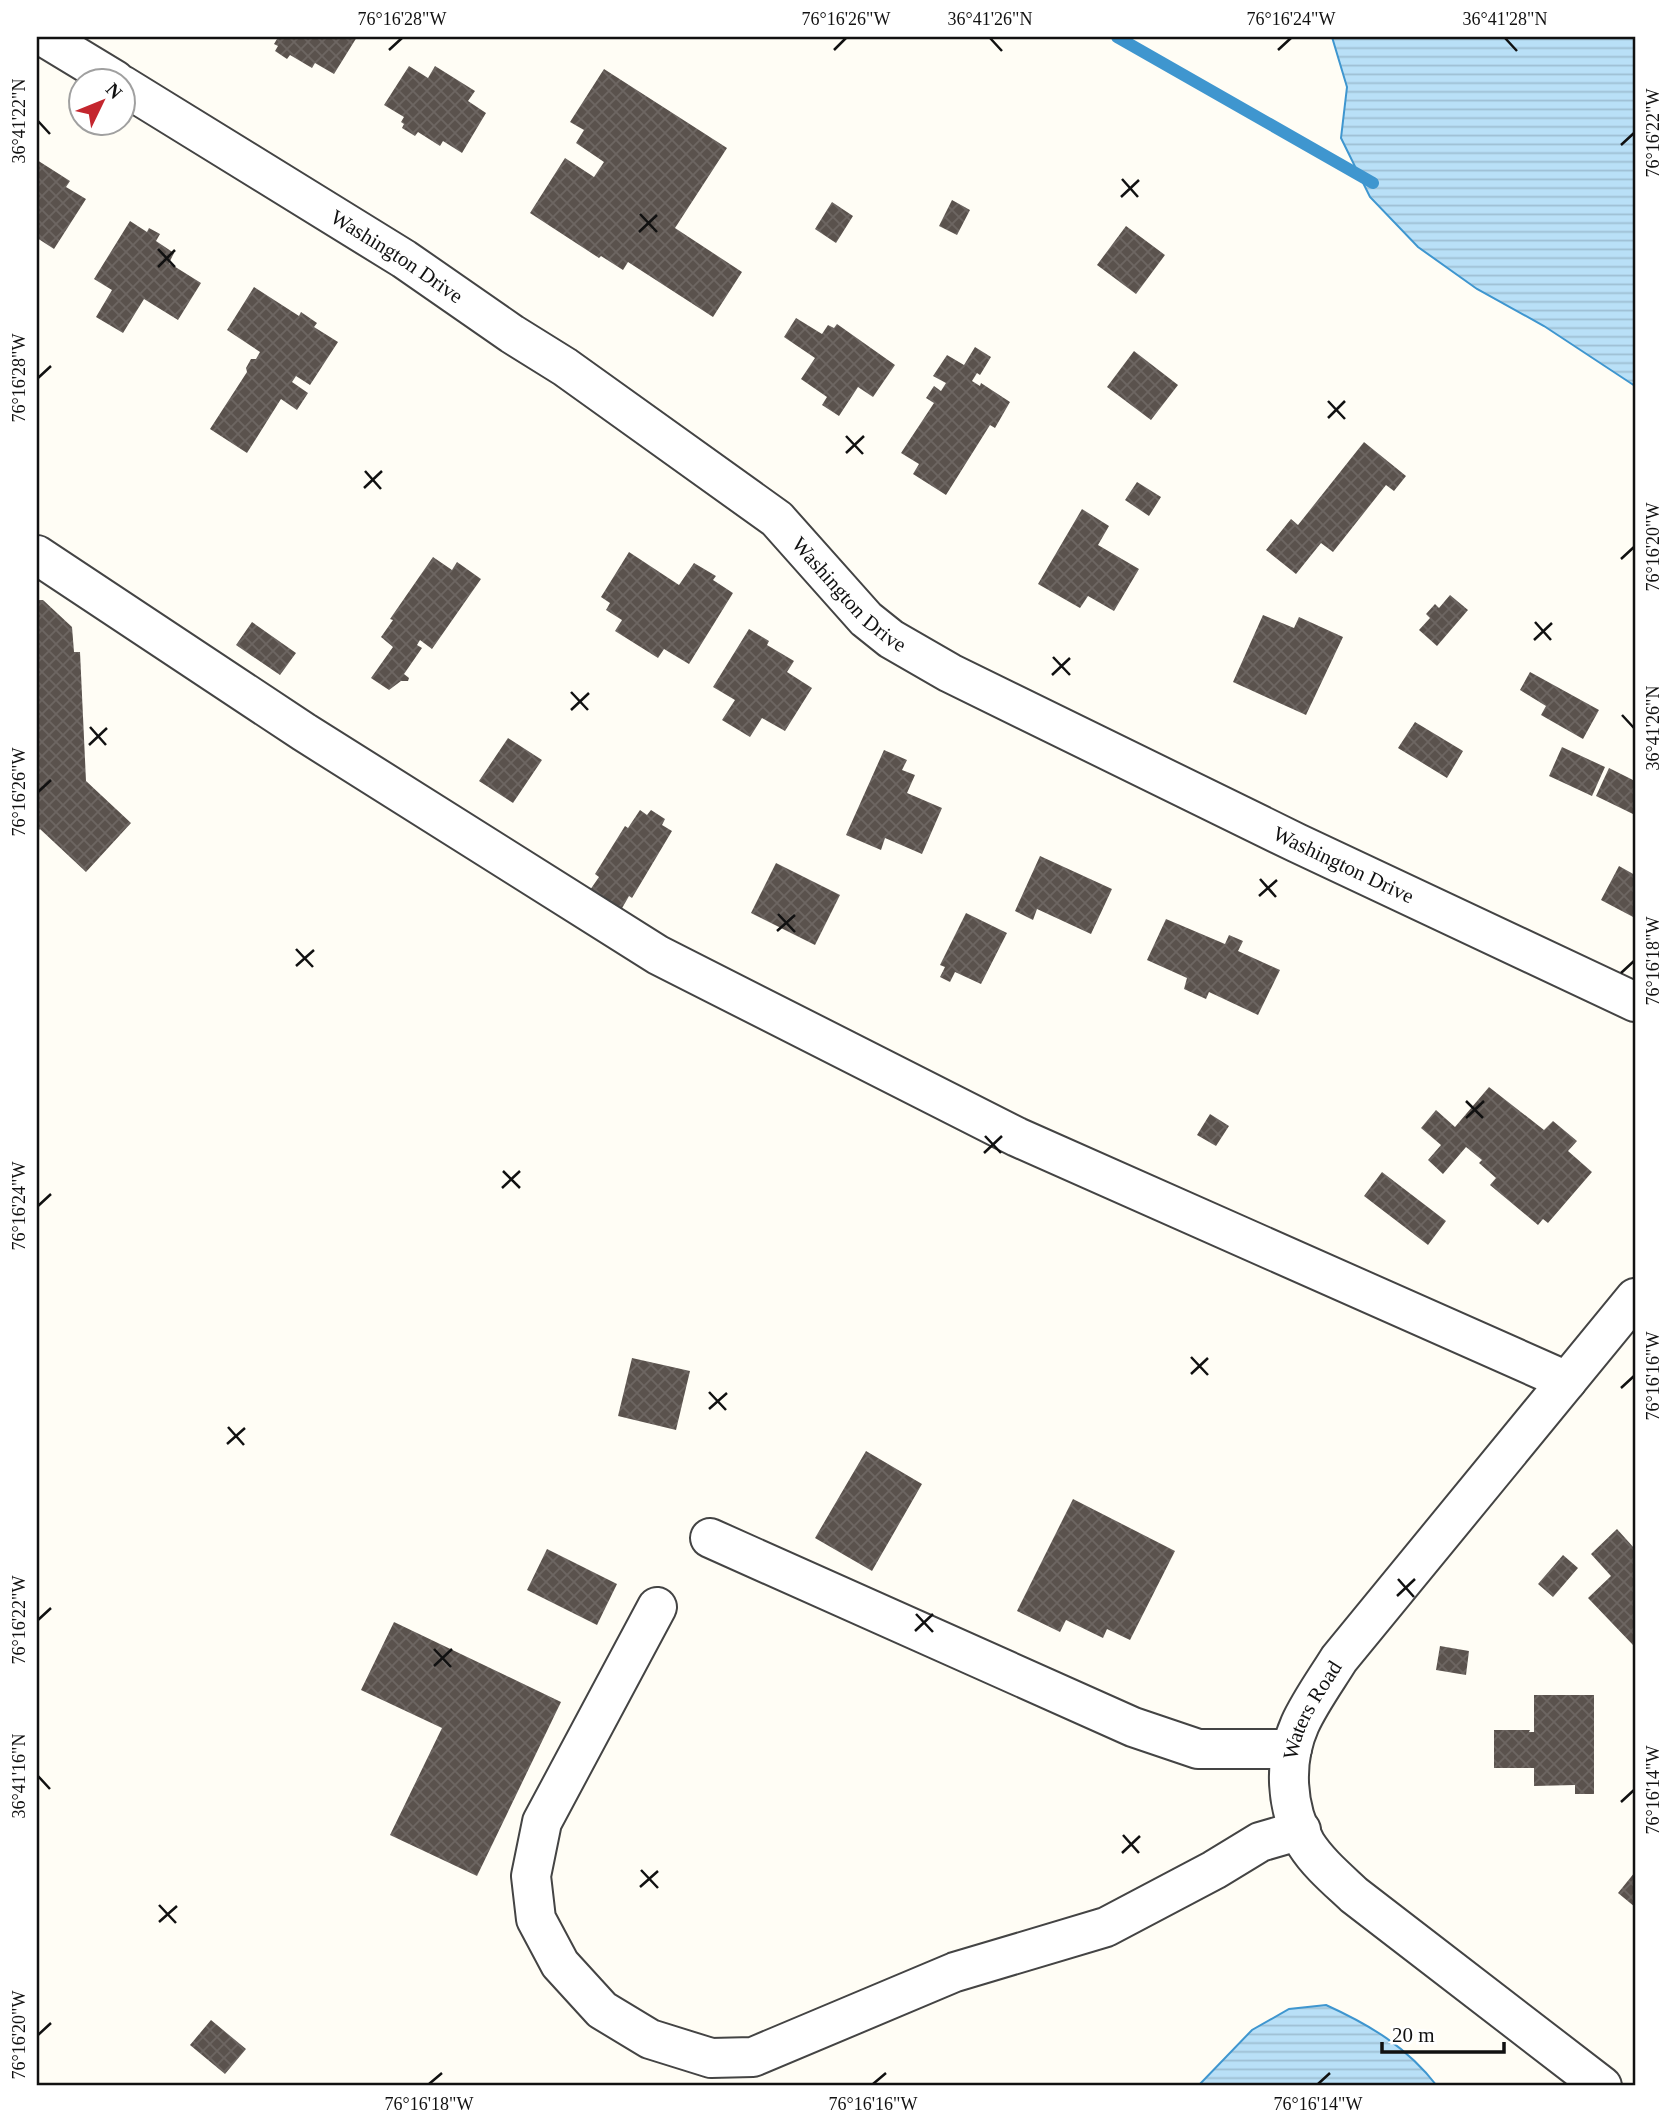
<svg xmlns="http://www.w3.org/2000/svg" width="1672" height="2123" viewBox="0 0 1672 2123" font-family="Georgia,serif">
	<style>
		.water { fill: url(#water-rules); stroke: #3f96cf; stroke-width: 2 }
		.lines { fill: none; stroke-linecap: round; stroke-linejoin: round }
		.stream { stroke: #3f96cf; stroke-width: 12 }
		.building { fill: url(#building-cross-hatch) }
		.minor-casing { stroke: #444; stroke-width: 42 }
		.minor { stroke: #fff; stroke-width: 38 }
		.ticks { fill: none; stroke: #111; stroke-width: 2.5 }
		.labels { text-anchor: middle; stroke-width: 7; stroke-linejoin: round; paint-order: stroke }
		.street-label { font-size: 21px; fill: #111; stroke: #fff }
		.neatline { fill: none; stroke: #111; stroke-width: 2.5 }
		.ticks-label { font-size: 18px; text-anchor: middle; fill: #111 }
	</style>
	<defs>
		<pattern id="water-rules" width="6" height="5" patternUnits="userSpaceOnUse" patternTransform="scale(1.75)"><rect width="6" height="5" fill="#b9e0f7"/><path d="M0 2.5h6" fill="none" stroke="#9ebfd3"/></pattern>
		<pattern id="building-cross-hatch" width="8" height="8" patternUnits="userSpaceOnUse" patternTransform="scale(1.75)"><rect width="8" height="8" fill="#5a524d"/><path d="M0 0l8 8M0 8l8-8" fill="none" stroke="#6d6662"/></pattern>
	</defs>
	<rect width="100%" height="100%" fill="#fffdf5"/>
	<path class="water" d="M 1332,37 L 1635,37 L 1635,386 L 1544,326 L 1477,289 L 1418,247 L 1370,197 L 1341,138 L 1347,87 Z
		M 1326,2005 C 1370,2025 1407,2047 1437,2086 L 1198,2086 L 1252,2030 L 1289,2009 Z"/>
	<g class="lines">
		<path class="stream" d="M 1117,37 L 1373,183"/>
	</g>
	<path class="building" d="M 273,37 L 357,37 L 334,74 L 315,63 L 312,68 L 290,55 L 287,59 L 275,51 L 278,46 L 274,44 L 277,39 Z
		M 409,66 L 428,78 L 435,66 L 475,91 L 468,101 L 486,113 L 462,153 L 443,141 L 440,146 L 418,132 L 415,136 L 402,128 L 404,124 L 401,122 L 404,117 L 384,105 Z
		M 604,69 L 727,148 L 675,228 L 742,272 L 713,317 L 628,262 L 623,270 L 601,256 L 599,258 L 530,213 L 565,158 L 594,177 L 604,162 L 576,143 L 584,130 L 570,122 Z
		M 37,160 L 70,181 L 66,187 L 86,199 L 54,249 L 37,238 Z
		M 952,200 L 970,210 L 957,235 L 939,226 Z
		M 832,202 L 853,216 L 836,243 L 815,229 Z
		M 130,221 L 147,232 L 149,228 L 160,234 L 156,241 L 174,253 L 169,263 L 201,283 L 178,320 L 144,299 L 123,333 L 96,317 L 112,290 L 94,279 Z
		M 1126,226 L 1165,255 L 1136,294 L 1097,265 Z
		M 254,287 L 299,316 L 301,312 L 317,323 L 314,327 L 338,342 L 310,385 L 296,376 L 292,382 L 308,393 L 297,410 L 281,399 L 247,453 L 210,429 L 247,372 L 246,368 L 251,359 L 256,359 L 260,352 L 227,330 Z
		M 796,318 L 822,334 L 828,325 L 834,328 L 837,324 L 895,365 L 873,397 L 858,387 L 839,416 L 822,405 L 827,397 L 801,379 L 815,358 L 784,337 Z
		M 975,347 L 991,357 L 980,375 L 977,373 L 972,381 L 980,386 L 981,383 L 1010,402 L 995,428 L 990,425 L 946,495 L 913,474 L 919,464 L 901,453 L 934,403 L 926,398 L 934,386 L 941,391 L 946,383 L 933,376 L 947,355 L 964,365 Z
		M 1134,351 L 1178,385 L 1151,420 L 1107,387 Z
		M 1364,442 L 1406,476 L 1394,491 L 1386,485 L 1333,552 L 1321,543 L 1296,574 L 1266,550 L 1291,519 L 1298,525 Z
		M 1137,482 L 1161,497 L 1149,516 L 1125,500 Z
		M 1082,509 L 1109,526 L 1098,545 L 1139,569 L 1114,611 L 1088,596 L 1080,608 L 1038,584 Z
		M 629,552 L 679,585 L 694,563 L 716,576 L 713,580 L 733,593 L 689,664 L 664,649 L 658,658 L 615,631 L 622,620 L 606,610 L 610,603 L 601,597 Z
		M 433,557 L 452,570 L 457,562 L 481,579 L 432,649 L 420,640 L 417,645 L 422,648 L 404,674 L 409,678 L 408,681 L 401,681 L 389,690 L 371,678 L 393,647 L 381,637 L 393,620 L 390,619 Z
		M 1450,595 L 1468,610 L 1437,646 L 1419,630 L 1430,618 L 1426,614 L 1435,604 L 1439,608 Z
		M 37,600 L 43,600 L 72,627 L 74,652 L 80,652 L 86,781 L 131,823 L 86,872 L 40,829 L 37,832 Z
		M 1263,615 L 1294,628 L 1299,617 L 1343,637 L 1306,715 L 1233,682 Z
		M 252,622 L 296,653 L 280,675 L 236,645 Z
		M 749,629 L 769,641 L 767,645 L 794,661 L 787,672 L 812,688 L 785,731 L 762,718 L 750,737 L 722,720 L 735,700 L 713,687 Z
		M 1530,672 L 1599,710 L 1583,739 L 1541,715 L 1546,706 L 1520,690 Z
		M 1415,722 L 1463,751 L 1447,778 L 1398,748 Z
		M 508,738 L 542,760 L 513,803 L 479,781 Z
		M 1562,747 L 1605,767 L 1592,796 L 1549,776 Z
		M 884,750 L 907,760 L 902,770 L 915,775 L 907,793 L 942,808 L 922,854 L 885,838 L 881,850 L 846,835 Z
		M 1609,768 L 1635,781 L 1635,809 L 1633,814 L 1596,796 Z
		M 640,810 L 647,815 L 651,810 L 665,819 L 662,825 L 672,831 L 632,898 L 629,896 L 621,910 L 590,890 L 599,877 L 595,874 L 625,826 L 628,828 Z
		M 1040,856 L 1112,889 L 1091,934 L 1037,909 L 1033,920 L 1015,911 Z
		M 776,863 L 840,895 L 815,945 L 751,913 Z
		M 1619,866 L 1635,875 L 1635,918 L 1601,900 Z
		M 966,913 L 1007,933 L 981,984 L 955,972 L 950,982 L 940,977 L 945,967 L 940,965 Z
		M 1166,919 L 1225,944 L 1229,935 L 1243,941 L 1238,951 L 1280,970 L 1258,1015 L 1209,992 L 1206,999 L 1184,989 L 1187,978 L 1147,960 Z
		M 1489,1087 L 1544,1130 L 1553,1121 L 1577,1141 L 1568,1151 L 1592,1172 L 1548,1223 L 1543,1219 L 1538,1225 L 1490,1185 L 1496,1178 L 1479,1163 L 1482,1160 L 1466,1147 L 1443,1174 L 1428,1160 L 1441,1145 L 1421,1128 L 1436,1110 L 1455,1127 Z
		M 1210,1114 L 1229,1126 L 1216,1146 L 1197,1135 Z
		M 1382,1172 L 1446,1221 L 1428,1245 L 1364,1196 Z
		M 632,1358 L 690,1371 L 676,1430 L 618,1416 Z
		M 866,1451 L 922,1484 L 872,1571 L 815,1538 Z
		M 1073,1499 L 1175,1551 L 1130,1640 L 1107,1629 L 1103,1638 L 1066,1620 L 1060,1632 L 1017,1611 Z
		M 1617,1529 L 1635,1549 L 1635,1643 L 1633,1645 L 1588,1598 L 1611,1576 L 1591,1554 Z
		M 547,1549 L 617,1584 L 597,1625 L 527,1590 Z
		M 1563,1555 L 1578,1568 L 1553,1597 L 1538,1584 Z
		M 394,1622 L 561,1702 L 477,1876 L 390,1835 L 442,1728 L 361,1690 Z
		M 1440,1646 L 1469,1651 L 1466,1675 L 1436,1670 Z
		M 1534,1695 L 1594,1695 L 1594,1794 L 1575,1794 L 1575,1785 L 1534,1786 L 1534,1768 L 1494,1768 L 1494,1730 L 1530,1730 L 1529,1732 L 1534,1732 Z
		M 1635,1872 L 1635,1907 L 1618,1893 Z
		M 211,2020 L 246,2049 L 225,2074 L 190,2045 Z"/>
	<g class="lines">
		<defs>
			<g id="minor">
				<path d="M 44,37 L 115,80"/>
				<path id="s1" d="M 122,85 L 404,259 L 512,334 L 565,367 L 777,519 L 866,619 L 891,639 L 950,673 L 1297,843 L 1635,1002"/>
				<path d="M 37,555 L 304,732 L 658,955 L 1017,1137 L 1567,1381"/>
				<path d="M 710,1538 L 1133,1727 L 1198,1749 L 1292,1749"/>
				<path d="M 657,1607 L 542,1822 L 531,1876 L 536,1919 L 560,1964 L 602,2010 L 650,2039 L 711,2058 L 753,2057 L 955,1972 L 1106,1927 L 1214,1870 L 1260,1842 L 1301,1830"/>
				<path id="s2" d="M 1602,2086 L 1354,1895 C 1337,1879 1318,1863 1306,1844 C 1286,1808 1283,1762 1300,1724 C 1310,1702 1326,1680 1339,1659 L 1635,1298"/>
			</g>
		</defs>
		<use href="#minor" class="minor-casing"/>
		<use href="#minor" class="minor"/>
	</g>
	<path class="ticks" d="M 990,38 L 1002,51M 1505,38 L 1517,51M 389,50 L 402,38M 834,50 L 846,38M 1278,50 L 1291,38M 38,121 L 50,134M 1621,145 L 1634,133M 1122,179 L 1138,197M 1121,197 L 1139,180M 640,214 L 657,232M 639,232 L 657,215M 158,249 L 175,267M 158,267 L 175,250M 38,378 L 51,366M 1328,401 L 1345,419M 1328,418 L 1345,401M 846,436 L 863,454M 846,453 L 864,436M 365,471 L 381,489M 364,488 L 382,471M 1621,559 L 1634,547M 1535,622 L 1551,640M 1534,640 L 1552,623M 1053,657 L 1070,675M 1052,675 L 1070,658M 571,692 L 588,710M 571,710 L 589,693M 1622,715 L 1634,728M 90,727 L 106,745M 89,745 L 107,728M 38,792 L 51,780M 1260,879 L 1276,897M 1259,896 L 1277,880M 778,914 L 795,932M 777,931 L 795,915M 296,949 L 313,967M 296,966 L 314,950M 1621,973 L 1634,961M 1466,1101 L 1483,1118M 1466,1118 L 1484,1101M 985,1136 L 1001,1153M 984,1153 L 1002,1136M 503,1171 L 520,1188M 502,1188 L 520,1171M 38,1206 L 51,1194M 1191,1357 L 1208,1375M 1191,1374 L 1208,1358M 1621,1388 L 1634,1376M 709,1392 L 726,1410M 709,1409 L 727,1393M 228,1427 L 244,1445M 227,1444 L 245,1428M 1398,1579 L 1414,1597M 1397,1596 L 1415,1579M 916,1614 L 933,1632M 38,1620 L 51,1608M 915,1631 L 933,1614M 434,1649 L 451,1667M 434,1666 L 452,1649M 38,1776 L 50,1789M 1621,1802 L 1634,1790M 1123,1835 L 1139,1853M 1122,1853 L 1140,1836M 641,1870 L 658,1888M 640,1887 L 658,1871M 159,1905 L 176,1923M 159,1922 L 177,1906M 38,2035 L 51,2023M 429,2084 L 442,2073M 873,2084 L 886,2073M 1318,2084 L 1330,2073"/>
	<g class="labels">
		<g class="street-label">
			<text dy="7" stroke="none"><textPath href="#s1" startOffset="324">Washington Drive</textPath></text>
			<text dy="7" stroke="none"><textPath href="#s1" startOffset="891">Washington Drive</textPath></text>
			<text dy="7" stroke="none"><textPath href="#s1" startOffset="1458">Washington Drive</textPath></text>
			<text dy="7" stroke="none"><textPath href="#s2" startOffset="525">Waters Road</textPath></text>
		</g>
	</g>
	<rect width="1672" height="2123" fill="none" stroke="#ffffff" stroke-width="77"/>
	<g transform="translate(102 102) rotate(47)"><circle r="33" fill="#ffffff" stroke="#a0a0a0" stroke-width="2"/>
	<path d="M0-5L12 26L0 18L-12 26Z" fill="#c4262e"/>
	<text y="-10" font-size="19" font-weight="bold" text-anchor="middle" fill="#111111">N</text>
	</g>
	<path d="M1382 2042v10h122v-10" fill="none" stroke="#111111" stroke-width="3.5"/>
	<text x="1392" y="2042" font-size="21" fill="#111111" stroke="#ffffff" stroke-width="5" paint-order="stroke">20 m</text>
	<rect x="38" y="38" width="1596" height="2046" class="neatline"/>
	<g class="ticks-label">
		<text x="402" y="25">76°16'28"W</text>
		<text x="846" y="25">76°16'26"W</text>
		<text x="990" y="25">36°41'26"N</text>
		<text x="1291" y="25">76°16'24"W</text>
		<text x="1505" y="25">36°41'28"N</text>
		<text transform="translate(19 121) rotate(-90)" y="6">36°41'22"N</text>
		<text transform="translate(1653 133) rotate(-90)" y="6">76°16'22"W</text>
		<text transform="translate(19 378) rotate(-90)" y="6">76°16'28"W</text>
		<text transform="translate(1653 547) rotate(-90)" y="6">76°16'20"W</text>
		<text transform="translate(1653 728) rotate(-90)" y="6">36°41'26"N</text>
		<text transform="translate(19 792) rotate(-90)" y="6">76°16'26"W</text>
		<text transform="translate(1653 961) rotate(-90)" y="6">76°16'18"W</text>
		<text transform="translate(19 1206) rotate(-90)" y="6">76°16'24"W</text>
		<text transform="translate(1653 1376) rotate(-90)" y="6">76°16'16"W</text>
		<text transform="translate(19 1620) rotate(-90)" y="6">76°16'22"W</text>
		<text transform="translate(19 1776) rotate(-90)" y="6">36°41'16"N</text>
		<text transform="translate(1653 1790) rotate(-90)" y="6">76°16'14"W</text>
		<text transform="translate(19 2035) rotate(-90)" y="6">76°16'20"W</text>
		<text x="429" y="2110">76°16'18"W</text>
		<text x="873" y="2110">76°16'16"W</text>
		<text x="1318" y="2110">76°16'14"W</text>
	</g>
</svg>
